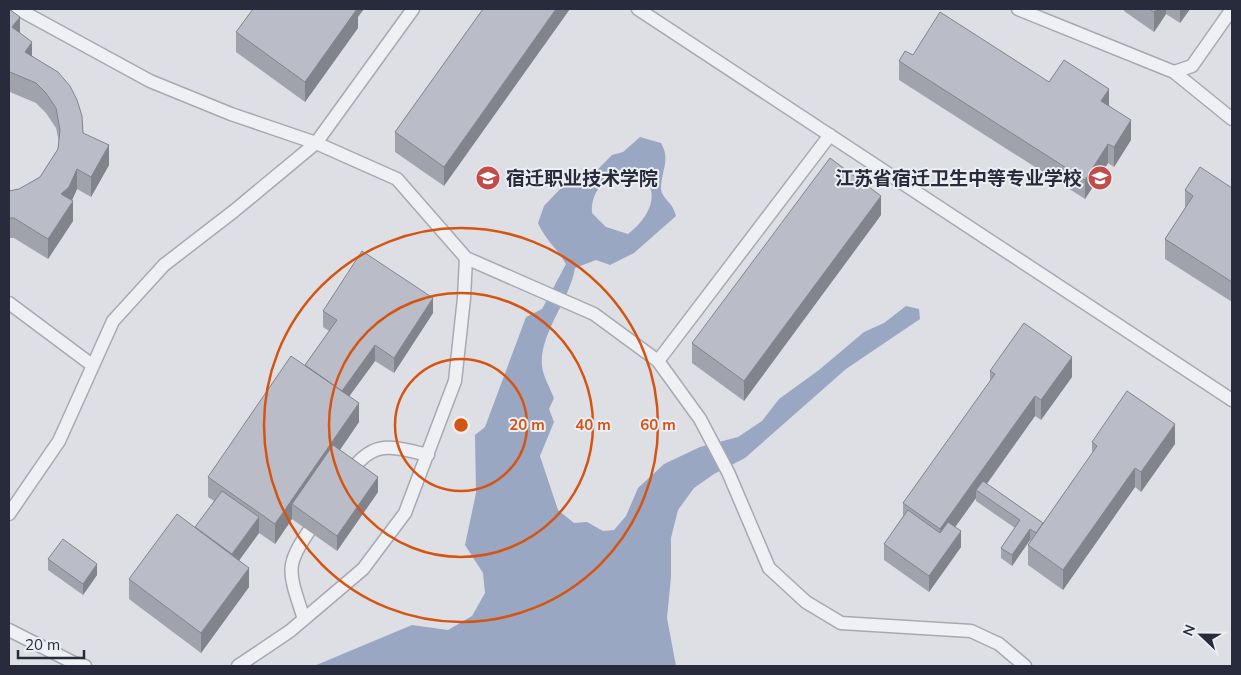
<svg xmlns="http://www.w3.org/2000/svg" width="1241" height="675" viewBox="0 0 1241 675" font-family="Mulish,'Noto Sans SC',sans-serif">
	<style>
		.water { fill: #9aa7c3; fill-rule: evenodd }
		.lines { fill: none; stroke-linecap: round; stroke-linejoin: round }
		.service-casing { stroke: #a7a9b2; stroke-width: 15 }
		.service { stroke: #eff0f4; stroke-width: 12 }
		.wall { fill: #a0a3ac }
		.shaded-wall { fill: #82848c }
		.building { fill: #babdc8; stroke: #82848c }
		.ring { fill: none; stroke: #d55411; stroke-width: 2.5 }
		.labels { text-anchor: middle; stroke-width: 4; stroke-linejoin: round; paint-order: stroke }
		.poi-label { font-size: 19px; font-weight: bold; fill: #282b3b; stroke: #eceef3; text-anchor: start }
		.centre { fill: #d55411; stroke: #eceef3; stroke-width: 2.5 }
		.ring-label { font-size: 15px; text-anchor: middle; font-weight: bold; fill: #d55411; stroke: #eceef3; stroke-width: 4; stroke-linejoin: round; paint-order: stroke }
	</style>
	<rect width="100%" height="100%" fill="#dddfe5"/>
	<path class="water" d="M 640,137 L 661,143 C 671,160 661,171 661,189 C 662,199 673,202 676,216 L 634,253 L 610,265 L 596,260 L 575,268 C 570,300 539,334 542,366 C 543,376 550,388 554,398 L 549,409 L 554,422 L 540,456 L 558,510 L 574,523 L 587,522 L 603,531 L 614,530 L 626,516 L 638,488 L 664,464 L 700,447 L 738,437 L 762,421 L 779,399 L 819,370 L 864,332 L 884,323 L 906,306 L 919,309 L 920,319 L 846,369 L 745,458 L 714,474 L 694,488 L 678,510 L 671,538 L 671,577 L 667,618 L 676,666 L 314,666 L 412,625 L 448,630 L 472,616 L 485,593 L 483,573 L 465,545 L 476,493 L 475,435 L 485,427 L 526,317 L 542,309 L 566,264 C 557,248 546,241 538,223 L 544,206 L 561,188 L 597,170 L 612,155 L 623,152 ZM 629,171 C 666,183 652,216 628,234 L 606,227 L 592,213 C 590,192 607,173 629,171 Z"/>
	<g class="lines">
		<defs>
			<path id="service" d="M 18,9 L 150,81 L 231,114 L 316,143 L 397,179 L 466,258 L 594,314 L 658,361 L 700,419 L 728,472 L 769,568 L 806,602 L 841,623 L 971,631 L 999,644 L 1025,666
				M 638,9 L 1232,400
				M 1018,9 L 1174,72 L 1192,66 L 1232,9
				M 1174,72 L 1232,119
				M 9,303 L 92,365
				M 658,361 L 830,135
				M 347,476 C 373,439 389,446 428,455
				M 9,514 L 59,441 L 113,321 L 164,265 L 234,211 L 316,143 L 413,9
				M 304,619 C 286,565 285,566 317,519
				M 9,630 L 74,663 L 85,666
				M 238,666 L 290,631 L 363,569 L 405,513 L 455,381 L 464,298 L 466,258"/>
		</defs>
		<use href="#service" class="service-casing"/>
		<use href="#service" class="service"/>
	</g>
	<path class="wall" d="M 9,9 L 20,33 L 32,57 L 83,133 L 109,165 L 91,197 L 77,189 L 72,200 L 73,221 L 48,259 L 14,238 L 9,238 L 9,191 L 19,189 L 40,177 L 58,149 L 59,142 L 56,128 L 46,113 L 36,103 L 10,92 Z
		M 483,9 L 444,186 L 395,152 L 395,132 Z
		M 1124,9 L 1190,9 L 1180,23 L 1166,14 L 1154,32 L 1124,11 Z
		M 358,17 L 358,28 L 305,102 L 236,52 L 236,32 Z
		M 913,55 L 1049,82 L 1109,105 L 1131,140 L 1114,167 L 1108,163 L 1085,199 L 899,80 L 899,61 Z
		M 1232,188 L 1232,302 L 1165,259 L 1165,239 L 1185,208 L 1185,190 Z
		M 881,215 L 744,401 L 692,363 L 692,343 Z
		M 323,311 L 433,313 L 394,373 L 375,361 L 349,396 L 359,422 L 340,450 L 378,492 L 337,551 L 292,519 L 275,544 L 259,533 L 239,560 L 249,587 L 201,653 L 129,599 L 129,579 L 195,527 L 214,501 L 208,497 L 208,477 L 305,365 L 329,331 L 323,327 Z
		M 990,371 L 1072,377 L 1041,420 L 1035,416 L 987,484 L 1043,523 L 1092,454 L 1092,442 L 1175,444 L 1141,492 L 1135,487 L 1063,590 L 1028,565 L 1028,545 L 1031,541 L 1030,540 L 1012,566 L 1001,558 L 1001,548 L 1015,528 L 976,501 L 976,498 L 955,527 L 961,547 L 929,592 L 884,560 L 884,544 L 903,516 L 903,503 L 990,382 Z
		M 48,559 L 97,575 L 83,595 L 48,570 Z"/>
	<path class="shaded-wall" d="M 352,9 L 364,9 L 358,17 L 358,28 L 305,102 L 305,82 Z
		M 556,9 L 570,9 L 444,186 L 444,167 Z
		M 1156,9 L 1166,9 L 1166,14 L 1154,32 L 1154,12 Z
		M 1180,9 L 1190,9 L 1180,23 Z
		M 20,17 L 20,36 L 12,27 Z
		M 32,42 L 32,62 L 25,52 Z
		M 10,72 L 10,92 L 9,94 L 9,74 Z
		M 1109,89 L 1109,109 L 1101,101 Z
		M 1131,120 L 1131,140 L 1114,167 L 1114,147 Z
		M 1108,144 L 1108,163 L 1085,199 L 1085,180 Z
		M 109,145 L 109,165 L 91,197 L 91,177 Z
		M 77,169 L 77,189 L 69,207 L 61,194 Z
		M 881,196 L 881,215 L 744,401 L 744,381 Z
		M 73,201 L 73,221 L 48,259 L 48,239 Z
		M 433,298 L 433,313 L 394,373 L 394,358 Z
		M 375,345 L 375,361 L 340,409 L 340,393 Z
		M 1072,357 L 1072,377 L 1041,420 L 1041,400 Z
		M 1035,396 L 1035,416 L 980,493 L 976,490 L 976,498 L 940,548 L 940,529 Z
		M 359,403 L 359,422 L 299,509 L 292,504 L 292,519 L 275,544 L 275,524 Z
		M 1175,424 L 1175,444 L 1141,492 L 1141,472 Z
		M 1135,468 L 1135,487 L 1063,590 L 1063,570 Z
		M 378,477 L 378,492 L 337,551 L 337,536 Z
		M 259,517 L 259,533 L 230,573 L 230,557 Z
		M 1030,529 L 1030,540 L 1012,566 L 1012,555 Z
		M 961,531 L 961,547 L 929,592 L 929,576 Z
		M 97,564 L 97,575 L 83,595 L 83,584 Z
		M 249,568 L 249,587 L 201,653 L 201,633 Z"/>
	<path class="building" d="M 9,9 L 20,17 L 12,27 L 32,42 L 25,52 L 58,72 L 70,86 L 77,100 L 82,116 L 83,133 L 109,145 L 91,177 L 77,169 L 69,187 L 61,194 L 73,201 L 48,239 L 14,218 L 9,218 L 9,191 L 19,189 L 40,177 L 58,149 L 60,130 L 56,108 L 46,93 L 36,83 L 10,72 L 9,74 Z
		M 253,9 L 357,9 L 305,82 L 236,32 Z
		M 483,9 L 556,9 L 444,167 L 395,132 Z
		M 1149,9 L 1156,9 L 1154,12 Z
		M 940,12 L 1049,82 L 1064,60 L 1109,89 L 1101,101 L 1131,120 L 1114,147 L 1108,144 L 1085,180 L 899,61 L 905,51 L 913,55 Z
		M 830,158 L 881,196 L 744,381 L 692,343 Z
		M 1200,167 L 1232,188 L 1232,282 L 1165,239 L 1193,196 L 1185,190 Z
		M 362,251 L 433,298 L 394,358 L 375,345 L 342,391 L 305,365 L 337,320 L 323,311 Z
		M 1024,323 L 1072,357 L 1041,400 L 1035,396 L 940,529 L 903,503 L 995,374 L 990,371 Z
		M 291,356 L 359,403 L 275,524 L 208,477 Z
		M 1127,391 L 1175,424 L 1141,472 L 1135,468 L 1063,570 L 1028,545 L 1097,446 L 1092,442 Z
		M 333,445 L 378,477 L 337,536 L 292,504 Z
		M 983,481 L 1043,523 L 1036,533 L 1030,529 L 1012,555 L 1001,548 L 1020,520 L 976,490 Z
		M 222,491 L 259,517 L 232,554 L 195,527 Z
		M 908,510 L 940,533 L 948,522 L 961,531 L 929,576 L 884,544 Z
		M 177,514 L 249,568 L 201,633 L 129,579 Z
		M 63,539 L 97,564 L 83,584 L 48,559 Z"/>
	<g class="ring">
		<circle cx="461" cy="425" r="66"/>
		<circle cx="461" cy="425" r="132"/>
		<circle cx="461" cy="425" r="197"/>
	</g>
	<defs>
		<symbol id="university-disc" viewBox="-11 -11 22 22"><circle r="9.5" fill="#c24c4a" stroke="#eceef3"/><path d="M0-5L7-2L0 1L-7-2ZM-4 1L0 2.5L4 1V4Q0 6-4 4Z" fill="#fff"/></symbol>
		<symbol id="school-disc" viewBox="-11 -11 22 22"><circle r="9.5" fill="#c24c4a" stroke="#eceef3"/><path d="M0-5L7-2L0 1L-7-2ZM-4 1L0 2.5L4 1V4Q0 6-4 4Z" fill="#fff"/></symbol>
	</defs>
	<g fill-rule="evenodd">
		<use href="#university-disc" x="474" y="164" width="28" height="28"/>
		<use href="#school-disc" x="1086" y="164" width="28" height="28"/>
	</g>
	<g class="labels">
		<g class="poi-label">
			<text x="506" y="185">宿迁职业技术学院</text>
			<text x="1082" y="185" text-anchor="end">江苏省宿迁卫生中等专业学校</text>
		</g>
	</g>
	<circle cx="461" cy="425" r="8" class="centre"/>
	<g class="ring-label">
		<text x="527" y="430">20 m</text>
		<text x="593" y="430">40 m</text>
		<text x="658" y="430">60 m</text>
	</g>
	<rect width="1241" height="675" fill="none" stroke="#282b3b" stroke-width="20"/>
	<g transform="translate(1201 635) rotate(292)" stroke="#eceef3" stroke-width="4" paint-order="stroke">
	<path d="M0-4L9 19L0 12L-9 19Z" fill="#282b3b"/>
	<text y="-8" font-size="14" font-weight="bold" text-anchor="middle" fill="#282b3b">N</text>
	</g>
	<path d="M18 650v8h66v-8" fill="none" stroke="#282b3b" stroke-width="2.5"/>
	<text x="25" y="650" font-size="15" fill="#282b3b" stroke="#eceef3" stroke-width="4" paint-order="stroke">20 m</text>
</svg>
